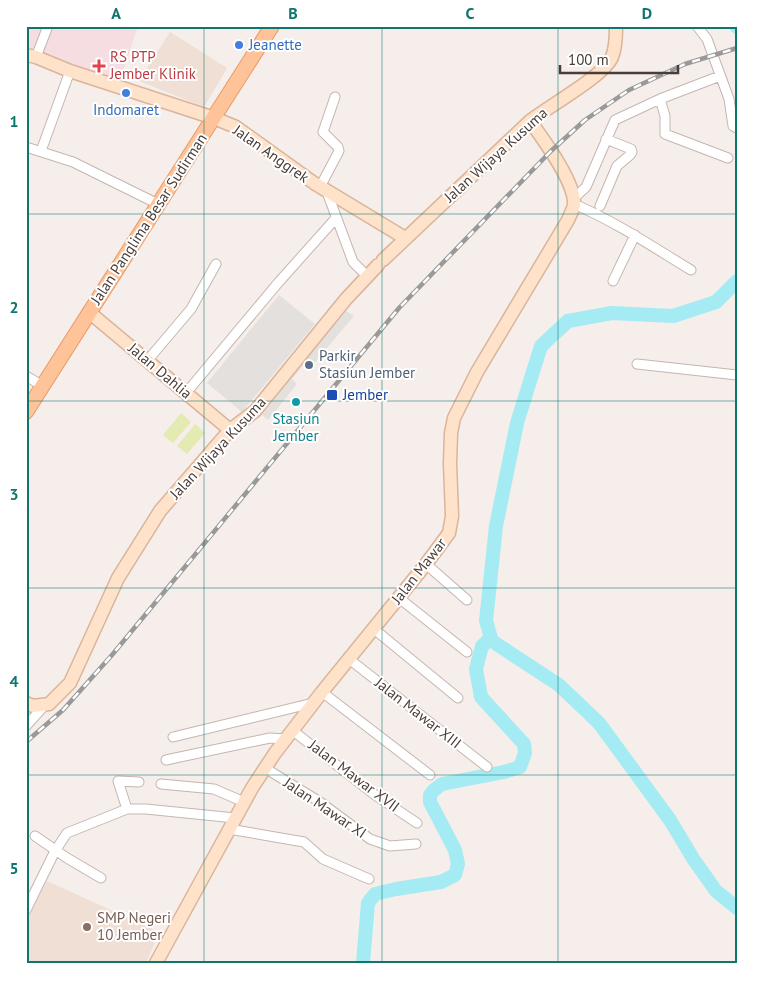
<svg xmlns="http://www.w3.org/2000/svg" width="763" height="989" viewBox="0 0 763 989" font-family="'PT Sans',sans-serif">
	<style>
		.education { fill: #efdfd4 }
		.medical { fill: #f6dde2 }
		.green { fill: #e3ebb2 }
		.parking { fill: #e4e0de }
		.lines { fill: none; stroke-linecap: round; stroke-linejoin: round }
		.river { stroke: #a5ebf3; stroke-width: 14 }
		.street-casing { stroke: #c5b6af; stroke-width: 11 }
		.secondary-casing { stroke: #dab59b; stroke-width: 15 }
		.primary-casing { stroke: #e99965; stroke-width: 16 }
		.street { stroke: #fff; stroke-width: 9 }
		.secondary { stroke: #ffe2ca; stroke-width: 12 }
		.primary { stroke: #ffc399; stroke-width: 14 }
		.rail-casing { stroke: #999; stroke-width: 4.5 }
		.rail { stroke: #fff; stroke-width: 2.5; stroke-dasharray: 8; stroke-linecap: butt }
		.grid { fill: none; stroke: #0f766e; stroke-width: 1; stroke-opacity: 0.55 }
		.shop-dot { fill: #3f7fe0; stroke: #fff; stroke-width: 2 }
		.health-dot { fill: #e0444e; stroke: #fff; stroke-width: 2 }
		.service-dot { fill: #5c6f8a; stroke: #fff; stroke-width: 2 }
		.transit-dot { fill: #1a4fb4; stroke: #fff; stroke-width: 2 }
		.culture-dot { fill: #0f9aa8; stroke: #fff; stroke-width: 2 }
		.education-dot { fill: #8d6e63; stroke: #fff; stroke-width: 2 }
		.labels { text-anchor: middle; stroke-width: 4; stroke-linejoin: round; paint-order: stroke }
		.shop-label { font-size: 15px; fill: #366cbe; stroke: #fff; text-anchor: start }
		.health-label { font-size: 15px; fill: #be3a42; stroke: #fff; text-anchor: start }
		.street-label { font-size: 15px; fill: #4a3d37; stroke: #fff }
		.service-label { font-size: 15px; fill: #4e5e75; stroke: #fff; text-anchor: start }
		.transit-label { font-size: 15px; fill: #164399; stroke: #fff; text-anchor: start }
		.culture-label { font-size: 15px; fill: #0d838f; stroke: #fff }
		.education-label { font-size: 15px; fill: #785e54; stroke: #fff; text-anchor: start }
		.neatline { fill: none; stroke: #0f766e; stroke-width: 2 }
		.grid-label { font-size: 16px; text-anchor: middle; font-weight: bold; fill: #0f766e }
	</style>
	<rect width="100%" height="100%" fill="#f5eeea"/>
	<path class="education" d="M 170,32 L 227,68 L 204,107 L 139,81 Z
		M 47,881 L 159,932 L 146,963 L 26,963 L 26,922 Z"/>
	<path class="medical" d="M 26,26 L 138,26 L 120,81 L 26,51 Z"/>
	<path class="green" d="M 181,413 L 191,422 L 173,443 L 163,435 Z
		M 195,424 L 205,433 L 187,454 L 177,446 Z"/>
	<path class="parking" d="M 279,295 L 315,324 L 242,412 L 207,383 Z
		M 346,311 L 354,316 L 310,368 L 304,364 L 292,379 L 297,384 L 268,420 L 262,415 L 313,350 Z"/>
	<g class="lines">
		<path class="river" d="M 736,26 L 737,27
			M 737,281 L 716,302 L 673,316 L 612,313 L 568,321 L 541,346 L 517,423 L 496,526 L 486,621 L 492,641 L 559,685 L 599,723 L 670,820 L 694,860 L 716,891 L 737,908
			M 363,963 L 368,903 L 375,894 L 396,889 L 441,882 L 455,875 L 458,864 L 455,850 L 430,802 L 430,795 L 434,790 L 442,784 L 504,772 L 520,767 L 525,753 L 524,744 L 481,697 L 476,669 L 482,646 L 491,638"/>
		<defs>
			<path id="street" d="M 697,26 L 707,39 L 729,99 L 733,126 L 737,128
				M 36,57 L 48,26
				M 660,99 L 665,116 L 665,134 L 728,158
				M 26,147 L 73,162 L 158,204
				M 41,151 L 70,71
				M 320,187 L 339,151 L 338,147 L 323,132 L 335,97
				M 327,192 L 353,262 L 367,276
				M 573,199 L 586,187 L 615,120 L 660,99 L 720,76
				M 574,204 C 616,222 653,247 691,270
				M 600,206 L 617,166 L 630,155 L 632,152 L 631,149 L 606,139
				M 613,281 L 635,235
				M 147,361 L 191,309 L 216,264
				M 637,364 L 737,375
				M 26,376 L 43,386
				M 186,393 L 278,283 L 336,218
				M 426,564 L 467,600
				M 399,598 L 467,652
				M 374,629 L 458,698
				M 349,659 L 487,767
				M 322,692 L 430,775
				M 26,726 L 44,706
				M 292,730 L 375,795 L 417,823
				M 173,737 L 313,703
				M 166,760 L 270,738 L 285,739
				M 265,768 L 320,802 L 370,839 L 390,846 L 416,844
				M 161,784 L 214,789 L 244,802
				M 127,809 L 118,781 L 139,782
				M 229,829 L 304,842 L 323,859 L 369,879
				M 35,836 L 67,858 L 101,878
				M 26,910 L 55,851 L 67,833 L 127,809 L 146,809 L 235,818"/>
			<path id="secondary" d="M 26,55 L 36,57 L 70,71 L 214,118 L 236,127 L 314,183 L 405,238
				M 383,260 L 530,121 C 549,106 604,76 612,57 C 616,48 616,36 616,26
				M 89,312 L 230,430
				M 26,703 L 33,706 L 49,704 L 70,683 L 118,578 L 160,511 L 230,430 L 255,411 L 346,299 L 378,265
				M 156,963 L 252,788 L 275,753 L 322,692 L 426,564 L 449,533 L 452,516 L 450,464 L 451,433 L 454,418 L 477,372 L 568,220 C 570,215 573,210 574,205 C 576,183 543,139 530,121"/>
			<path id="primary" d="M 26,412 L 272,26"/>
		</defs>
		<use href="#street" class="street-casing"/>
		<use href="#secondary" class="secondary-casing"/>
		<use href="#primary" class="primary-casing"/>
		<use href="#street" class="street"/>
		<use href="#secondary" class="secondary"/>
		<use href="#primary" class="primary"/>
		<defs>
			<path id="rail" d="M 26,742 L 63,710 L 112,655 L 399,308 L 551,151 L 585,120 L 629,90 L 685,64 L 737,48"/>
		</defs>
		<use href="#rail" class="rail-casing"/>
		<use href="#rail" class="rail"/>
	</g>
	<path class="grid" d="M 204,26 L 204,963M 382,26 L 382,963M 558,26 L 558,963M 26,214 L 737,214M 26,401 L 737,401M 26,588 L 737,588M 26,775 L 737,775"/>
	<g class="shop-dot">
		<circle cx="239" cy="45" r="5"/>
		<circle cx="126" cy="93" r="5"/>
	</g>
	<path class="health-dot" d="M96.5 58.5h5v5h5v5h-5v5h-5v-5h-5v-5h5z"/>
	<circle class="service-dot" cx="309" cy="365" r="5"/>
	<rect class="transit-dot" x="326" y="389" width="12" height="12" rx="2.5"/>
	<circle class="culture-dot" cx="296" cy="402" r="5"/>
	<circle class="education-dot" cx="87" cy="927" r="5"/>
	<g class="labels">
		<g class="shop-label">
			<text x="249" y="50">Jeanette</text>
			<text x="126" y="115" text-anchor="middle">Indomaret</text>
		</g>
		<g class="health-label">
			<text x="110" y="62">RS PTP<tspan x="110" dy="17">Jember Klinik</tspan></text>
		</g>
		<g class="street-label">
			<text transform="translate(271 154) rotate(35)" y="5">Jalan Anggrek</text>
			<text transform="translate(496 155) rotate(-42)" y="5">Jalan Wijaya Kusuma</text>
			<text transform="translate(149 219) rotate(-57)" y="5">Jalan Panglima Besar Sudirman</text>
			<text transform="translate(160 371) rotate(40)" y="5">Jalan Dahlia</text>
			<text transform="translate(218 448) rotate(-47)" y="5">Jalan Wijaya Kusuma</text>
			<text transform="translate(419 571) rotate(-52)" y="5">Jalan Mawar</text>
			<text transform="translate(418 713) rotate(38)" y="5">Jalan Mawar XIII</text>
			<text transform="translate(354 776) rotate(37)" y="5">Jalan Mawar XVII</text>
			<text transform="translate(325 808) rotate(34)" y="5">Jalan Mawar XI</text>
		</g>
		<g class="service-label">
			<text x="319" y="361">Parkir<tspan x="319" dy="17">Stasiun Jember</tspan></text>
		</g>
		<g class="transit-label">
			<text x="343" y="400">Jember</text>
		</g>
		<g class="culture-label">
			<text x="296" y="424">Stasiun<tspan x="296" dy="17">Jember</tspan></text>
		</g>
		<g class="education-label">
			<text x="97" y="923">SMP Negeri<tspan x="97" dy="17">10 Jember</tspan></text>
		</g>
	</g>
	<rect width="763" height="989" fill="none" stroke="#ffffff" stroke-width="55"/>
	<path d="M560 65v8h118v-8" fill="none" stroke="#4a3d37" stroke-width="2.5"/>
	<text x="568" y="65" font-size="15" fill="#4a3d37" stroke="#ffffff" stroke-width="4" paint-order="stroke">100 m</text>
	<rect x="28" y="28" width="708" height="934" class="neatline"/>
	<g class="grid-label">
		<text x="116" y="19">A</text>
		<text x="293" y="19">B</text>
		<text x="470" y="19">C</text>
		<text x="647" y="19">D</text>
		<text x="14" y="127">1</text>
		<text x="14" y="313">2</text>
		<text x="14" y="500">3</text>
		<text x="14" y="687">4</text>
		<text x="14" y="874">5</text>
	</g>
</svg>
